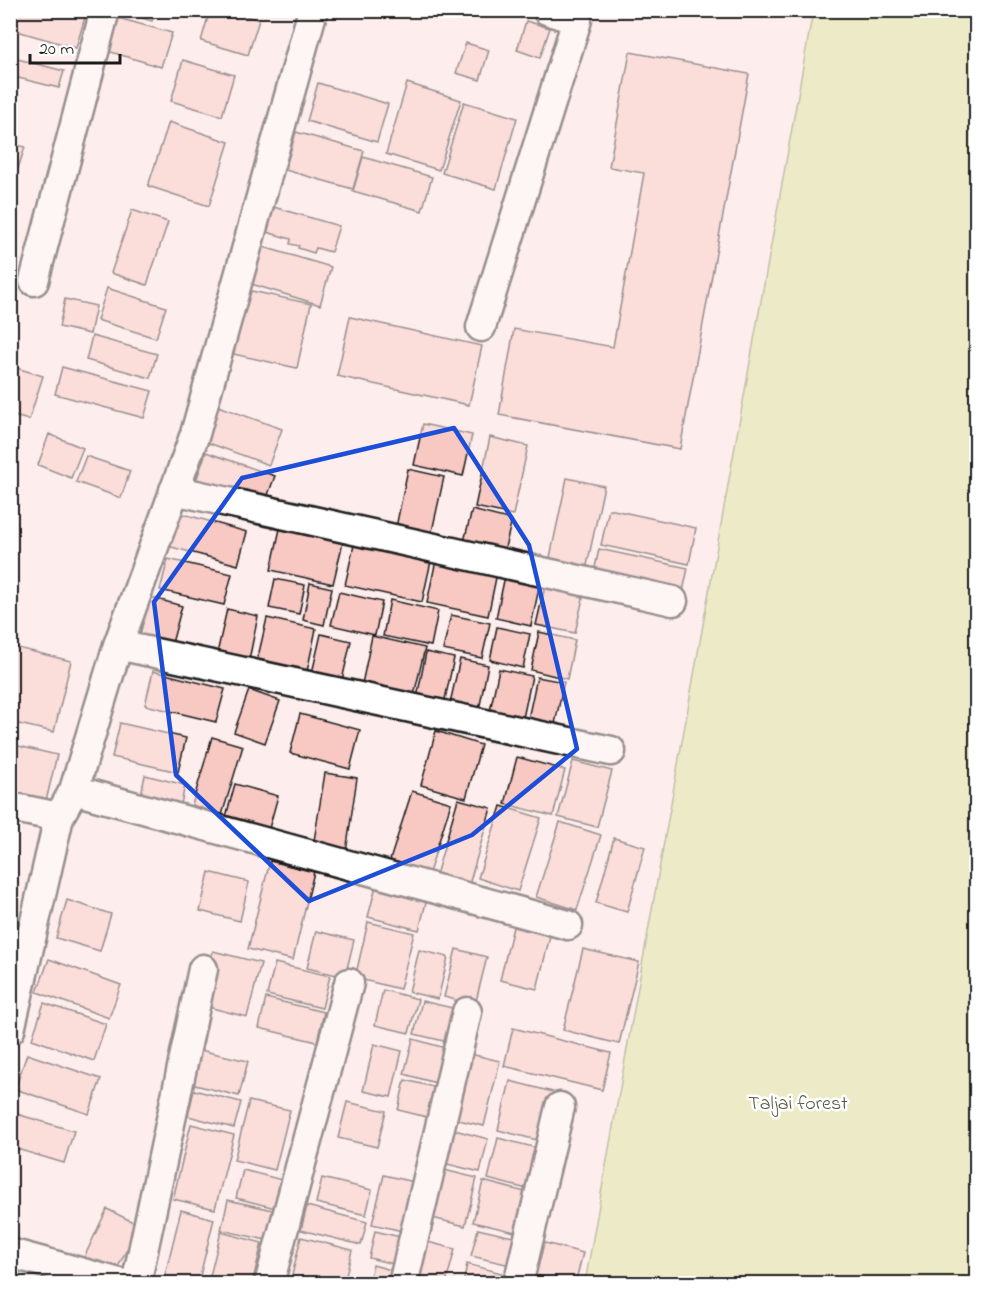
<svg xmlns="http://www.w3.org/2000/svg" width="987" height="1294" viewBox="0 0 987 1294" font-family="'Indie Flower',sans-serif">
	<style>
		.green { fill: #d9e79a; stroke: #7a825b; stroke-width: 1.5 }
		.building { fill: #f8c8c3; stroke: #1c1c1c; stroke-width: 1.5 }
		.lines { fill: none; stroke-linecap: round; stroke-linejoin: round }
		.minor-casing { stroke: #1c1c1c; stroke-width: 33 }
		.minor { stroke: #fff; stroke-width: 28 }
		.marked { fill: none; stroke: #1d4ed8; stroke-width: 4.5; stroke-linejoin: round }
		.labels { text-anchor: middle; stroke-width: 5; stroke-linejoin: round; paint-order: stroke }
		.park-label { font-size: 20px; fill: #555942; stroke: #fff }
	</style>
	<rect width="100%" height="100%" fill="#fdeeed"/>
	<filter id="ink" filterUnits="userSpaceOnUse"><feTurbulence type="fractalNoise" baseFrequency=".0167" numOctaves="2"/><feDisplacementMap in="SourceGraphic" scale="12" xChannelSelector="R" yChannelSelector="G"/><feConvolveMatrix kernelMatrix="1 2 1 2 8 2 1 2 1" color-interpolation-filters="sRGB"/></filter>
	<g filter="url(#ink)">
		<path class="green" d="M 813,11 L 976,11 L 976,1283 L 585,1283 Z"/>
		<path class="building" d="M 12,10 L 75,10 L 86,14 L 76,48 L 10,29 Z
			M 116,10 L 156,10 L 152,21 Z
			M 210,10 L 226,10 L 259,20 L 248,55 L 201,41 Z
			M 111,16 L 172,33 L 161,67 L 101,49 Z
			M 526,21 L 550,28 L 540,58 L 517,50 Z
			M 466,43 L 489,50 L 480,80 L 456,73 Z
			M 630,52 L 749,74 L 680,449 L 499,415 L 514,329 L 613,347 L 644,173 L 609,167 Z
			M 10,57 L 64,71 L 59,88 L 10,76 Z
			M 183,60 L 234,75 L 222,116 L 171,101 Z
			M 318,83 L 388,104 L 377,142 L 307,121 Z
			M 407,83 L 461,100 L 439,170 L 386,154 Z
			M 464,102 L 517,118 L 496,189 L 442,173 Z
			M 169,122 L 229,142 L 209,206 L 148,186 Z
			M 296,132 L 364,151 L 353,189 L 285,170 Z
			M 10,143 L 25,147 L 10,193 Z
			M 363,157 L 432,177 L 422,211 L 353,191 Z
			M 270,206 L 339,226 L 331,252 L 316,248 L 314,253 L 298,248 L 299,246 L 290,244 L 291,239 L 263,231 Z
			M 132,210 L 168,222 L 147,285 L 111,273 Z
			M 10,221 L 16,222 L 10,240 Z
			M 260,246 L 331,267 L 320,305 L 248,283 Z
			M 107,288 L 166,307 L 156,338 L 97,320 Z
			M 247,290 L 311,304 L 297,368 L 233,354 Z
			M 65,299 L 96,306 L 90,334 L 59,327 Z
			M 350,317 L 482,346 L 469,405 L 337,376 Z
			M 92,336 L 157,354 L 150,378 L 86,360 Z
			M 10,366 L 43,376 L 29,420 L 10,415 Z
			M 62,367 L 152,391 L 144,418 L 55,394 Z
			M 215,405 L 282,429 L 269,465 L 203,441 Z
			M 423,424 L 472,435 L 463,476 L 414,465 Z
			M 49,434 L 83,448 L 71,478 L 38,465 Z
			M 490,437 L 528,446 L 513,515 L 475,507 Z
			M 206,452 L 275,476 L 263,508 L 195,484 Z
			M 86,456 L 130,471 L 121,498 L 76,482 Z
			M 408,469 L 444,477 L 429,545 L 394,537 Z
			M 567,478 L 604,486 L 586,570 L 549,562 Z
			M 609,509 L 696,528 L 689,564 L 601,545 Z
			M 472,510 L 512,520 L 502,559 L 462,549 Z
			M 173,511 L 247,532 L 238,565 L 164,545 Z
			M 281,524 L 344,538 L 333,584 L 271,570 Z
			M 354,545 L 431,561 L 422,602 L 345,585 Z
			M 599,549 L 688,568 L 681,601 L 592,581 Z
			M 168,559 L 232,574 L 224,605 L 160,590 Z
			M 436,560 L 497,573 L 488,616 L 427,603 Z
			M 505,576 L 540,583 L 531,626 L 496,618 Z
			M 275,579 L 305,585 L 299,614 L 269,608 Z
			M 310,583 L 332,588 L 324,625 L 303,620 Z
			M 545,586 L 584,594 L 575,633 L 536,625 Z
			M 339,592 L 382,602 L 375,635 L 331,625 Z
			M 150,597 L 182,606 L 171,647 L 139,638 Z
			M 390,600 L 438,611 L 431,646 L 383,636 Z
			M 227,609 L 258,616 L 248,665 L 216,658 Z
			M 451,615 L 490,623 L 482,658 L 443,650 Z
			M 267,618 L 316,629 L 305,681 L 255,670 Z
			M 497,627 L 530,634 L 523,668 L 490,660 Z
			M 539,632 L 575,640 L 567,679 L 531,670 Z
			M 321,634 L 351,641 L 340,689 L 310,682 Z
			M 372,636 L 425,648 L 414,695 L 362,684 Z
			M 10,646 L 71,661 L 54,732 L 10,722 Z
			M 426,652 L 454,658 L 444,704 L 417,698 Z
			M 460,659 L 488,665 L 479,710 L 450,703 Z
			M 499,669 L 532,676 L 523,718 L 490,711 Z
			M 153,671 L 225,689 L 216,722 L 145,705 Z
			M 537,677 L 564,682 L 555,724 L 528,719 Z
			M 249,690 L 280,701 L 265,743 L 234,732 Z
			M 300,714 L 360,730 L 350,769 L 290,753 Z
			M 120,723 L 186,738 L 178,772 L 112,757 Z
			M 436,731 L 481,745 L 466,798 L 421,785 Z
			M 212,737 L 243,746 L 222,815 L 192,805 Z
			M 10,744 L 57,755 L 46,801 L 10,792 Z
			M 517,757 L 565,770 L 553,816 L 505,804 Z
			M 573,761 L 612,771 L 597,827 L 558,817 Z
			M 325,773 L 357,778 L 346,852 L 313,847 Z
			M 145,775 L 185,785 L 180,809 L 140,800 Z
			M 235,784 L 278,796 L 268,832 L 225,820 Z
			M 412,791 L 451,803 L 429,873 L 390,860 Z
			M 458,799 L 491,808 L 469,885 L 436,875 Z
			M 501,806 L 541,818 L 518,891 L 478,878 Z
			M 560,822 L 601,835 L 577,910 L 536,897 Z
			M 614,838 L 645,847 L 627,912 L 596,903 Z
			M 270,861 L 314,872 L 293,960 L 248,949 Z
			M 209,872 L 249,882 L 240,921 L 200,911 Z
			M 377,882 L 428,895 L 419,930 L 368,917 Z
			M 67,900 L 111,914 L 100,951 L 56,938 Z
			M 368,922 L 414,933 L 400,989 L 355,978 Z
			M 513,927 L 550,936 L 537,989 L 500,980 Z
			M 316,931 L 354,940 L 345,977 L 307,968 Z
			M 456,949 L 487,957 L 475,1005 L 444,997 Z
			M 583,949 L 639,962 L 619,1044 L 563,1030 Z
			M 419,950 L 448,957 L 438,999 L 409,992 Z
			M 213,951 L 261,963 L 247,1017 L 200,1005 Z
			M 49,959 L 121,985 L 109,1018 L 37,992 Z
			M 275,963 L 330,976 L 322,1008 L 267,995 Z
			M 383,990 L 418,999 L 409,1033 L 375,1025 Z
			M 266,998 L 324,1012 L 317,1042 L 259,1028 Z
			M 422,1001 L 457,1009 L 448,1042 L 414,1034 Z
			M 44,1003 L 106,1024 L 94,1061 L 32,1039 Z
			M 513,1028 L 611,1053 L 602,1090 L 504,1066 Z
			M 413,1039 L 449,1049 L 439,1084 L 404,1074 Z
			M 374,1044 L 402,1051 L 391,1097 L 363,1091 Z
			M 191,1048 L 248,1061 L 239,1096 L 183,1082 Z
			M 27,1054 L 101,1079 L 89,1114 L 15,1089 Z
			M 470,1054 L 500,1061 L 484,1126 L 454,1119 Z
			M 405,1080 L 442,1089 L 435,1119 L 398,1110 Z
			M 510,1081 L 553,1092 L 541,1141 L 498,1130 Z
			M 194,1090 L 241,1102 L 234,1128 L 188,1116 Z
			M 249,1101 L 290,1110 L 275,1170 L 234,1160 Z
			M 347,1102 L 386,1111 L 377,1147 L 338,1138 Z
			M 10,1112 L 74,1131 L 64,1163 L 10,1147 Z
			M 191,1124 L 234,1135 L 215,1209 L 173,1199 Z
			M 451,1129 L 488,1139 L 480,1172 L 443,1163 Z
			M 498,1138 L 541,1149 L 531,1190 L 488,1179 Z
			M 243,1170 L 290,1182 L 283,1210 L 236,1198 Z
			M 444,1170 L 477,1178 L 465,1226 L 432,1218 Z
			M 384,1175 L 419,1183 L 407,1232 L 372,1224 Z
			M 322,1178 L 372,1190 L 366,1215 L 316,1203 Z
			M 483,1181 L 529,1193 L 519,1233 L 473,1222 Z
			M 228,1200 L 277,1211 L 271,1241 L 221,1230 Z
			M 307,1206 L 367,1222 L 361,1245 L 301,1230 Z
			M 107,1209 L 139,1225 L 112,1279 L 81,1264 Z
			M 181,1210 L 214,1219 L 198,1284 L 163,1283 Z
			M 478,1229 L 526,1240 L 519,1267 L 471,1256 Z
			M 375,1231 L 413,1240 L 406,1267 L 369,1258 Z
			M 221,1232 L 262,1243 L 252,1284 L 208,1284 Z
			M 301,1237 L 352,1250 L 344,1284 L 290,1284 Z
			M 424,1241 L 455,1249 L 446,1283 L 415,1276 Z
			M 538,1241 L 583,1253 L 575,1284 L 530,1274 Z
			M 467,1264 L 509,1275 L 507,1284 L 463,1284 Z
			M 373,1265 L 402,1273 L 400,1284 L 368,1284 Z"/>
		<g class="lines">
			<defs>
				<path id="minor" d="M 34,281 L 105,10
					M 481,327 L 577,20 L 547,10
					M 174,490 L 673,601
					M 118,645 L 611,751
					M 74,790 L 568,925
					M 10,807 L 59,817
					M 10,1030 L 59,817 L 74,790 L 118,645 L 195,434 L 313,10
					M 10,1253 L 123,1284
					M 136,1284 L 203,969
					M 269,1284 L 349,983
					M 403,1284 L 467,1012
					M 518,1284 L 560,1107"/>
			</defs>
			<use href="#minor" class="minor-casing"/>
			<use href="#minor" class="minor"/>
		</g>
	</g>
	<path d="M0 0H987V1294H0ZM 454,428 L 529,545 L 577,749 L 472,835 L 309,901 L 176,775 L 154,602 L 242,478 Z" fill="#fdeeed" fill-opacity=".55" fill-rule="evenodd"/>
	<path class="marked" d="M 454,428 L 529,545 L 577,749 L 472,835 L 309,901 L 176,775 L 154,602 L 242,478 Z"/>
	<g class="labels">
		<g class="park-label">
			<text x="798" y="1109">Taljai forest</text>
		</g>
	</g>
	<rect width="987" height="1294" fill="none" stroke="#fff" stroke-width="36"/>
	<rect x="18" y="18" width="951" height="1258" fill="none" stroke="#1c1c1c" stroke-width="2" filter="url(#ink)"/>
	<path d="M30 54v9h90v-9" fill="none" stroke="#1c1c1c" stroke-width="3"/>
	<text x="39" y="54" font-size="18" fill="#1c1c1c" stroke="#ffffff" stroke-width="4.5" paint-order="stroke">20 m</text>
</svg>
